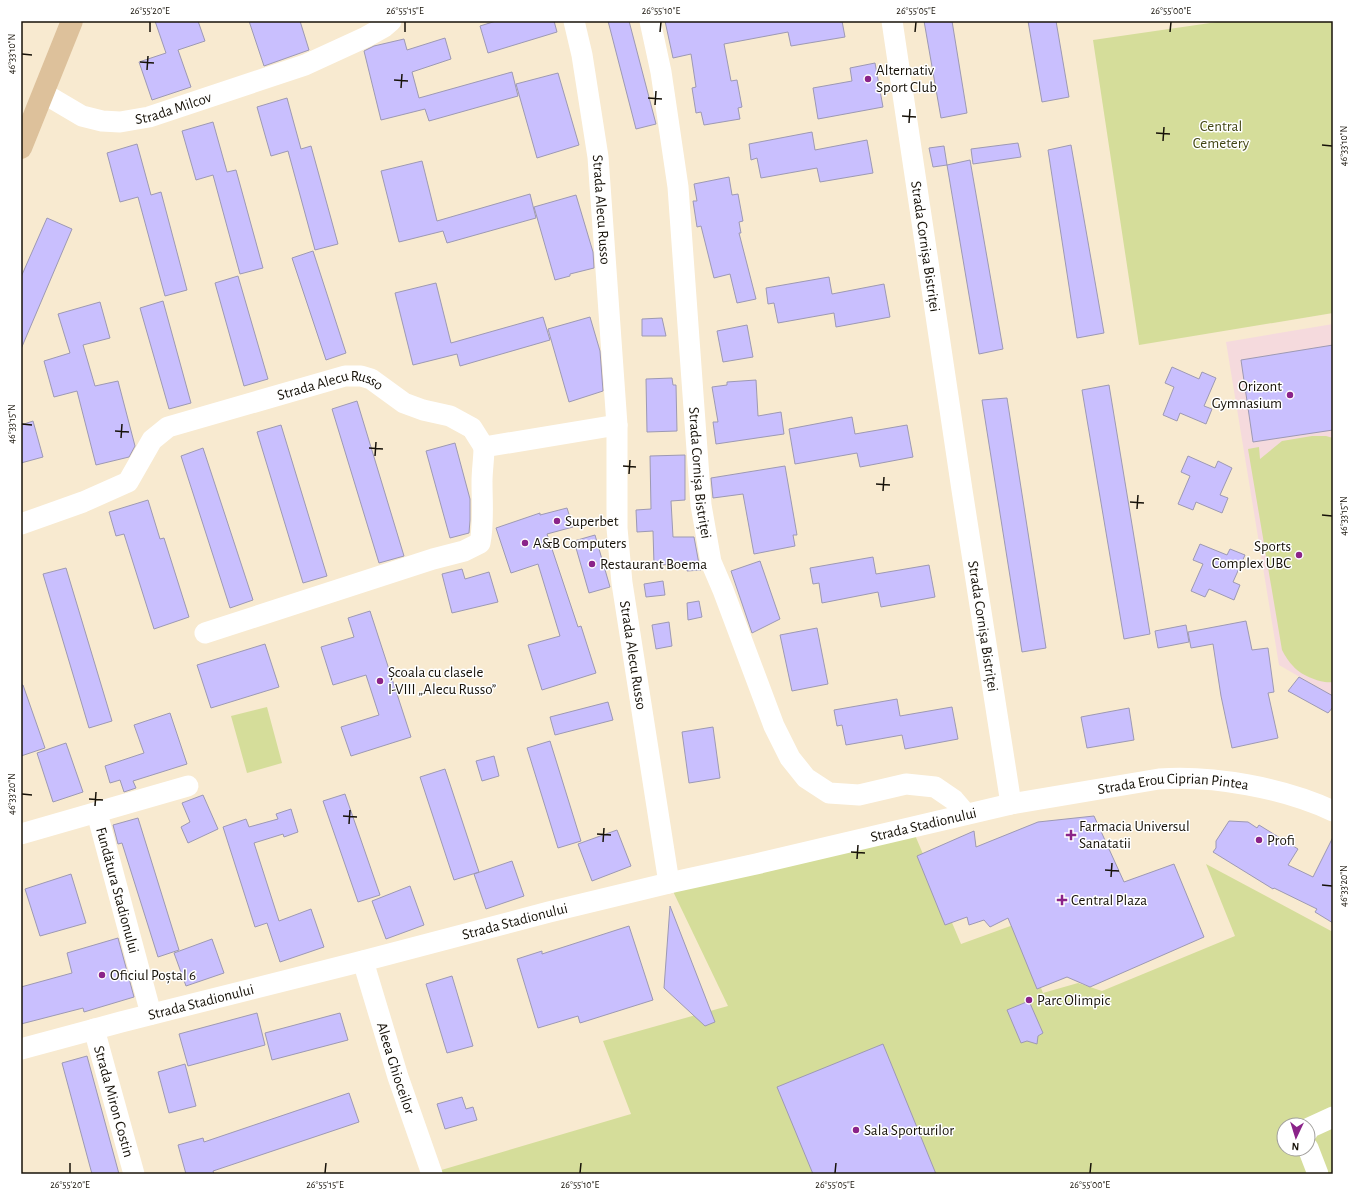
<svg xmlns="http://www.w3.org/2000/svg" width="1354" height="1195" viewBox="0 0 1354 1195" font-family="'Alegreya Sans',sans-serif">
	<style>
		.education { fill: #f5dadd }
		.green { fill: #d5dd9a; fill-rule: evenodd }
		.building { fill: #c9bffe; stroke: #9d99b3 }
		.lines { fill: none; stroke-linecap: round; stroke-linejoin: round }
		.minor { stroke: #fff; stroke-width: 21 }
		.major { stroke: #ddc19b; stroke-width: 22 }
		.ticks { fill: none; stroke: #171209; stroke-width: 1.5 }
		.poi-dot { fill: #8b2389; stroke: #fff; stroke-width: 1.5 }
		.labels { text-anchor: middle; stroke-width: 3; stroke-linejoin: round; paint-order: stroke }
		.poi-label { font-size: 15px; fill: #171209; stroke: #fff; text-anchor: start }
		.street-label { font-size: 15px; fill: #171209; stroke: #fff }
		.park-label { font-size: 15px; fill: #424614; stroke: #fff }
		.neatline { fill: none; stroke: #171209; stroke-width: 1.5 }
		.ticks-label { font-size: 10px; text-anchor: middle; fill: #171209 }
	</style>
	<rect width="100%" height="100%" fill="#f8ead0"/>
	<path class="education" d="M 1333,324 L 1333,696 L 1279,665 L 1226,342 Z"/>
	<path class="green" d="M 1224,21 L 1333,21 L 1333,313 L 1139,345 L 1093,40 Z
		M 1312,436 L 1326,436 L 1333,438 L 1333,682 C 1322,684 1300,675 1293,666 C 1289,662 1285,656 1282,650 L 1248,449 L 1259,447 L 1260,459 L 1282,441 Z
		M 267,707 L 282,763 L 247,773 L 231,716 Z
		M 912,828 L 961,944 L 1016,924 L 1043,993 L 1078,983 L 1102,991 L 1235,936 L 1206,864 L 1333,932 L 1333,1174 L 439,1174 L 438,1171 L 631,1114 L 603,1041 L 728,1006 L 669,883 ZM 1284,1125 L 1308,1125 L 1308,1149 L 1284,1149 Z"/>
	<path class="building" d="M 155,21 L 198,21 L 205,41 L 178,50 L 191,87 L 152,100 L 139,62 L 166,53 Z
		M 249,21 L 300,21 L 309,50 L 264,66 Z
		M 496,21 L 554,21 L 557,32 L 488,53 L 480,26 Z
		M 608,21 L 629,21 L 656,124 L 636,129 Z
		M 665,21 L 842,21 L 845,37 L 791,46 L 788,32 L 724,44 L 731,81 L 737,80 L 742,107 L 738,108 L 740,119 L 704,125 L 701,112 L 696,113 L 692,88 L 696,87 L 691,54 L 673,58 Z
		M 924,21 L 952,21 L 967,113 L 941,118 Z
		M 1028,21 L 1056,21 L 1069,97 L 1042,102 Z
		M 445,38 L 451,59 L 412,72 L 419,98 L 512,72 L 518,96 L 429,121 L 425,109 L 381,120 L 364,51 L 374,46 L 404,39 L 407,50 Z
		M 875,63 L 883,107 L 818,119 L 813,88 L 852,81 L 850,68 Z
		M 558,73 L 579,145 L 537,158 L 516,84 Z
		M 287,98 L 301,149 L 311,146 L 338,244 L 315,250 L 288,151 L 271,156 L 257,107 Z
		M 213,122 L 227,172 L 236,170 L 263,268 L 240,274 L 213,175 L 196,180 L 182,131 Z
		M 812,132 L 815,150 L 867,140 L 873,173 L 820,182 L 817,168 L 761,178 L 757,158 L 751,160 L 749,144 Z
		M 1018,143 L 1021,157 L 973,164 L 971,149 Z
		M 137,144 L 151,195 L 161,192 L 187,290 L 165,296 L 138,197 L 120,202 L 107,153 Z
		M 1071,145 L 1104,333 L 1077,338 L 1048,150 Z
		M 944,146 L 947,165 L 933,167 L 929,148 Z
		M 970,160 L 1003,349 L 979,354 L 947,165 Z
		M 422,161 L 437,221 L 530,194 L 536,218 L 447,243 L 443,231 L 399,242 L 381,171 Z
		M 729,177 L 732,195 L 738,194 L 743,221 L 739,222 L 741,233 L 739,233 L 756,299 L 737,303 L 730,274 L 714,278 L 701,226 L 697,227 L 693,201 L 697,201 L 694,184 Z
		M 576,195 L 593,252 L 594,268 L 570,274 L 570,276 L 555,280 L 534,207 Z
		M 47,218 L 72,229 L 21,349 L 21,277 Z
		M 313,251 L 346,353 L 326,360 L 292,258 Z
		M 238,276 L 268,379 L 244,386 L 215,283 Z
		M 829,277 L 832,294 L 884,284 L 890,317 L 836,327 L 834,313 L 778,323 L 774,303 L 768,304 L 766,288 Z
		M 436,283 L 451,343 L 543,317 L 550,340 L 460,366 L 457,354 L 413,365 L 395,293 Z
		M 163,301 L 191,403 L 169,409 L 140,308 Z
		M 100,302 L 110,338 L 83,345 L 95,386 L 118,381 L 135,446 L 129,457 L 96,465 L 77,391 L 54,397 L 44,361 L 70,353 L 58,314 Z
		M 590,317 L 600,351 L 603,391 L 569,402 L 548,329 Z
		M 662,318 L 666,336 L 642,336 L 642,319 Z
		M 747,325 L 753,357 L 723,362 L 717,331 Z
		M 1333,345 L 1333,430 L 1253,442 L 1241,360 Z
		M 1172,367 L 1199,379 L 1202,372 L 1216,378 L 1204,406 L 1212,409 L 1206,424 L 1180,413 L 1177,421 L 1163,415 L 1174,387 L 1165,383 Z
		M 672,378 L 673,385 L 676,385 L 677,431 L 647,432 L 646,379 Z
		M 756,380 L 758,416 L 781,412 L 784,434 L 716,444 L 713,422 L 718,422 L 712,387 L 727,385 L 727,382 Z
		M 1109,385 L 1150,634 L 1124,639 L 1082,390 Z
		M 1007,398 L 1046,648 L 1022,652 L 982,400 Z
		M 357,401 L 404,556 L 379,563 L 332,409 Z
		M 852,417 L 855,434 L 907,425 L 913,457 L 860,467 L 857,453 L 795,464 L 789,429 Z
		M 33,421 L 43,457 L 21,463 L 21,425 Z
		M 281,425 L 327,576 L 303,583 L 257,432 Z
		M 455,443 L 470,499 L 470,520 L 469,533 L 450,538 L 426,451 Z
		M 203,448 L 253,600 L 230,608 L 181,456 Z
		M 685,455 L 685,500 L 671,501 L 673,537 L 694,537 L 699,564 L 701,570 L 687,571 L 687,564 L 654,565 L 653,531 L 637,532 L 636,510 L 651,509 L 650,456 Z
		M 1188,456 L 1215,468 L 1218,461 L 1232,468 L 1220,495 L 1228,498 L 1222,513 L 1196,502 L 1193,510 L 1178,504 L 1190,476 L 1181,472 Z
		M 785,466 L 797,535 L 793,535 L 795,546 L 754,554 L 743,494 L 713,498 L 711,478 Z
		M 148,500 L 160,539 L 164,538 L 189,617 L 154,629 L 124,534 L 116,536 L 109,512 Z
		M 567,508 L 573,527 L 547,534 L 578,627 L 581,626 L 596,673 L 542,690 L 528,645 L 560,636 L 538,564 L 511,573 L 496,528 L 540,513 L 540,515 Z
		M 595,535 L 610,587 L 589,593 L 574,541 Z
		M 1200,544 L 1227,555 L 1230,549 L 1245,555 L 1233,582 L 1240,585 L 1234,600 L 1209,589 L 1205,597 L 1191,591 L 1203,564 L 1193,560 Z
		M 873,557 L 876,574 L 929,565 L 935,597 L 881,607 L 878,592 L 822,603 L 819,583 L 813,584 L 810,568 Z
		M 760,561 L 780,619 L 752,633 L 731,571 Z
		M 66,568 L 112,721 L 89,728 L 43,574 Z
		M 462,569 L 465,579 L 489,572 L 498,602 L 452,613 L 442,574 Z
		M 663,581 L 665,595 L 646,597 L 644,584 Z
		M 699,601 L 702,617 L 688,620 L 687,603 Z
		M 370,611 L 411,737 L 351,756 L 341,727 L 379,715 L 366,675 L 333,685 L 321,647 L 354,637 L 348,618 Z
		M 1246,621 L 1252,650 L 1268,648 L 1274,692 L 1268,693 L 1278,738 L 1232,748 L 1221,696 L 1213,644 L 1191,648 L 1188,632 Z
		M 669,622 L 672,646 L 656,649 L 652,625 Z
		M 1186,625 L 1189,642 L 1158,648 L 1155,631 Z
		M 817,628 L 828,684 L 792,691 L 780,635 Z
		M 265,644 L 279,687 L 211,708 L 197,665 Z
		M 1299,677 L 1333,696 L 1333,707 L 1328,713 L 1288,691 Z
		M 21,685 L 23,685 L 45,748 L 21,756 Z
		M 897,699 L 900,716 L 952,707 L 958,739 L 905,749 L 902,735 L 846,745 L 842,725 L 837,726 L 834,710 Z
		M 608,702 L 613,720 L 555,735 L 550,717 Z
		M 1129,708 L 1134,740 L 1087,748 L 1081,717 Z
		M 170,713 L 187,764 L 133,781 L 136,788 L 124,792 L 120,780 L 110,783 L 105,766 L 144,753 L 134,725 Z
		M 713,727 L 720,778 L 689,783 L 682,732 Z
		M 550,741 L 581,841 L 558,848 L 527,748 Z
		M 66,743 L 83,792 L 53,802 L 37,753 Z
		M 494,756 L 499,776 L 482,781 L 476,761 Z
		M 445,769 L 479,872 L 454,880 L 420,777 Z
		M 345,794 L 380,895 L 358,902 L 323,801 Z
		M 203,795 L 218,829 L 188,843 L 181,827 L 190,822 L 182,803 Z
		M 291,809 L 298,832 L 284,837 L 283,834 L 254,843 L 279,921 L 311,909 L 324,947 L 280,962 L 267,923 L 255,927 L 223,827 L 246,819 L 249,827 L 278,819 L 276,814 Z
		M 1094,816 L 1124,882 L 1174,864 L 1204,937 L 1090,987 L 1067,977 L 1037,989 L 1008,918 L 990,927 L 984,920 L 969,925 L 967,917 L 945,925 L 917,856 L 974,831 L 976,847 L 1038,822 Z
		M 138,818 L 179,950 L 158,957 L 122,843 L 118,844 L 113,825 Z
		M 1229,821 L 1248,822 L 1257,828 L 1259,825 L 1298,849 L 1288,865 L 1313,877 L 1333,837 L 1333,923 L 1315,912 L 1317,909 L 1274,888 L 1273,889 L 1213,852 L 1216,848 L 1216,841 Z
		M 617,830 L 631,866 L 592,881 L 578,844 Z
		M 512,861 L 524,896 L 486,909 L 474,874 Z
		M 71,874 L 86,923 L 40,936 L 25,889 Z
		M 410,886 L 424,925 L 386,939 L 372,901 Z
		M 670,906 L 715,1022 L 705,1026 L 664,988 Z
		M 629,926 L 653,1000 L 580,1023 L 578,1016 L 538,1028 L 517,959 L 542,951 L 542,954 Z
		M 118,938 L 134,997 L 84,1012 L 83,1008 L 21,1024 L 21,987 L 72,973 L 67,953 Z
		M 212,939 L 224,973 L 186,986 L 174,953 Z
		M 452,976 L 473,1046 L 447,1053 L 426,984 Z
		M 1029,1001 L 1043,1033 L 1038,1036 L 1037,1044 L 1027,1041 L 1021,1043 L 1007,1010 Z
		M 257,1013 L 265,1045 L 188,1066 L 179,1034 Z
		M 340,1013 L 348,1040 L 272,1060 L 265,1033 Z
		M 883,1044 L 936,1174 L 813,1174 L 777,1087 Z
		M 87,1056 L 119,1174 L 92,1174 L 62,1063 Z
		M 185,1064 L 196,1106 L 169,1113 L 158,1072 Z
		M 349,1093 L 359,1122 L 213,1171 L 214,1174 L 186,1174 L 178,1145 L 203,1138 L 204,1142 Z
		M 462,1097 L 466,1109 L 473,1107 L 477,1120 L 445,1129 L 437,1104 Z"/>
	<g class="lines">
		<g class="minor">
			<path id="s1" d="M 574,21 L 582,55 L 598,157 L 617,425 L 617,528 L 622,583 L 669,883"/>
			<path id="s2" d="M 650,21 L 661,72 L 678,187 L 701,505 L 711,562 L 723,590 L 774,726 L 790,758 L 806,778 L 829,793 L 859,795 L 906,784 L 935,787 L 954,800 L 966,814"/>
			<path id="s3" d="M 892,21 L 962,490 L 1011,804"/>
			<path id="s4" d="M 43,93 L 82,116 L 102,121 L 120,122 L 149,117 L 305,65 L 366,37 L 384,27 L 391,21"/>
			<path id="s5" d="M 21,524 L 83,502 L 128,482 L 152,440 L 168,427 L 345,376 L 361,376 L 371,379 L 404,403 L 423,410 L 450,416 L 472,428 L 484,447 L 617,425"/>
			<path d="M 205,633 L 433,559 L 464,551 L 480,543 C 484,523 482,503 482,482 C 482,470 484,459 484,447"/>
			<path id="s6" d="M 97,813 L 151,1014"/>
			<path d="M 21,834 L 188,786"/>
			<path id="s7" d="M 363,961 L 398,1077 L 432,1174"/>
			<path id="s8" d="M 94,1029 L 134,1174"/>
			<path id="s9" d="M 21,1049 L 121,1022 L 363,961 L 549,912 L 669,883 L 756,864 L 1011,804 L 1159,779 C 1213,775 1284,788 1333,811"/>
			<path d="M 1308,1131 L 1309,1128 L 1333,1117"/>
			<path d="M 1308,1148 L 1318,1174"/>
		</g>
		<path class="major" d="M 21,148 L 72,21"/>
	</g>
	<path class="ticks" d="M 150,32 L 150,22M 405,32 L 405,22M 660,32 L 661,22M 915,32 L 916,22M 1170,32 L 1171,22M 22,54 L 32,55M 140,62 L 154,63M 147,70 L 148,56M 394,80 L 408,81M 401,88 L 402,74M 648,98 L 662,99M 655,105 L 656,91M 902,116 L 916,117M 909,123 L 910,109M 1156,133 L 1170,134M 1163,141 L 1164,127M 1322,145 L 1332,146M 22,424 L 32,425M 115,431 L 129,432M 121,438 L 122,424M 369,448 L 383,449M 375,456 L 376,442M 623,466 L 636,467M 629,474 L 630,460M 876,484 L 890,485M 883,491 L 884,477M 1130,502 L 1144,503M 1137,509 L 1138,495M 1322,515 L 1332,516M 22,794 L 32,795M 89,799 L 103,800M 95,806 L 96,792M 343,816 L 357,817M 349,824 L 350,810M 597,834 L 611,835M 603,842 L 604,828M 851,852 L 865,853M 857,859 L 858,845M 1105,870 L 1119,871M 1111,877 L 1112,863M 1322,885 L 1332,886M 70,1173 L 70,1163M 325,1173 L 326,1163M 580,1173 L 581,1163M 835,1173 L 836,1163M 1090,1173 L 1091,1163"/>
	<g class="poi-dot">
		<circle cx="868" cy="79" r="4"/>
		<circle cx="1290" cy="395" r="4"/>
		<circle cx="557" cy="521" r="4"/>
		<circle cx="525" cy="543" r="4"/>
		<circle cx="1299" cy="555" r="4"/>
		<circle cx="592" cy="564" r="4"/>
		<circle cx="380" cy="681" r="4"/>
		<path d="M1069 829h4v4h4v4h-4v4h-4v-4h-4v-4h4z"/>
		<circle cx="1259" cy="840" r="4"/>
		<path d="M1060 894h4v4h4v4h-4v4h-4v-4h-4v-4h4z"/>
		<circle cx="102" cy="975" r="4"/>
		<circle cx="1029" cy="1000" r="4"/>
		<circle cx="856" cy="1130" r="4"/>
	</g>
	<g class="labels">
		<g class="poi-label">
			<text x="876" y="75">Alternativ<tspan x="876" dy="17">Sport Club</tspan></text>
			<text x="1282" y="391" text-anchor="end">Orizont<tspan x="1282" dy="17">Gymnasium</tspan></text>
			<text x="565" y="526">Superbet</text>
			<text x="533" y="548">A&amp;B Computers</text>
			<text x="1291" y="551" text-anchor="end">Sports<tspan x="1291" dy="17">Complex UBC</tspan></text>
			<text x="600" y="569">Restaurant Boema</text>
			<text x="388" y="677">Școala cu clasele<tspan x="388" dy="17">I-VIII „Alecu Russo”</tspan></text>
			<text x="1079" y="831">Farmacia Universul<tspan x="1079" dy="17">Sanatatii</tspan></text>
			<text x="1267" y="845">Profi</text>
			<text x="1071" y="905">Central Plaza</text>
			<text x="110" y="980">Oficiul Poștal 6</text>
			<text x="1037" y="1005">Parc Olimpic</text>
			<text x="864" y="1135">Sala Sporturilor</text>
		</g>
		<g class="street-label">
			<text dy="5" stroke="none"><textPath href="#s4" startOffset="139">Strada Milcov</textPath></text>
			<text dy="5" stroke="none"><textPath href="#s1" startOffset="191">Strada Alecu Russo</textPath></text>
			<text dy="5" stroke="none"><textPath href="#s3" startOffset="228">Strada Cornișa Bistriței</textPath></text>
			<text dy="5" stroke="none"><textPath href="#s5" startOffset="353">Strada Alecu Russo</textPath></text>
			<text dy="5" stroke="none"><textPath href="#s2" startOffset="455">Strada Cornișa Bistriței</textPath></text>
			<text dy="5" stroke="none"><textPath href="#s3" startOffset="612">Strada Cornișa Bistriței</textPath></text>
			<text dy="5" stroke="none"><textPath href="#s1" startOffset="638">Strada Alecu Russo</textPath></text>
			<text dy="5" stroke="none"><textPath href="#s9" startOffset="1184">Strada Erou Ciprian Pintea</textPath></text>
			<text dy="5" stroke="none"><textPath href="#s9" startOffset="930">Strada Stadionului</textPath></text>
			<text dy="5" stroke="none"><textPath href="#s6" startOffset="80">Fundătura Stadionului</textPath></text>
			<text dy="5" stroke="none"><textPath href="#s9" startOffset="510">Strada Stadionului</textPath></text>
			<text dy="5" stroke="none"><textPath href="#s9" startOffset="186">Strada Stadionului</textPath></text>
			<text dy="5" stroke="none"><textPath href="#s7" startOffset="112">Aleea Ghioceilor</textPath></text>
			<text dy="5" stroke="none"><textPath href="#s8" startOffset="75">Strada Miron Costin</textPath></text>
		</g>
		<g class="park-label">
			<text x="1221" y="131">Central<tspan x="1221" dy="17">Cemetery</tspan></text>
		</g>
	</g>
	<rect width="1354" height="1195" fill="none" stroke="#ffffff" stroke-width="44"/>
	<g transform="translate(1296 1137) rotate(184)"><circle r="19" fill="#ffffff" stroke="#a2a09d"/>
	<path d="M0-3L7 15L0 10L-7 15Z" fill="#8b2389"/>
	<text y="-6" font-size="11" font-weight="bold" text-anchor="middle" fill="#171209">N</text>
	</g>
	<rect x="22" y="22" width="1310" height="1151" class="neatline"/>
	<g class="ticks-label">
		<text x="150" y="14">26°55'20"E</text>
		<text x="405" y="14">26°55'15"E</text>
		<text x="661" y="14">26°55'10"E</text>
		<text x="916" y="14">26°55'05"E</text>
		<text x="1171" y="14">26°55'00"E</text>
		<text transform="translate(11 54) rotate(-90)" y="4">46°33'10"N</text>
		<text transform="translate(1343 146) rotate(-90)" y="4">46°33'10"N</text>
		<text transform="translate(11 424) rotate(-90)" y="4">46°33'15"N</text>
		<text transform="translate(1343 516) rotate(-90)" y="4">46°33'15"N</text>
		<text transform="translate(11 794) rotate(-90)" y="4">46°33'20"N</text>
		<text transform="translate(1343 886) rotate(-90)" y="4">46°33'20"N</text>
		<text x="70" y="1188">26°55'20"E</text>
		<text x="325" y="1188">26°55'15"E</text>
		<text x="580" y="1188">26°55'10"E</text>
		<text x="835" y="1188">26°55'05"E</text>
		<text x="1090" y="1188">26°55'00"E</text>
	</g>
</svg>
